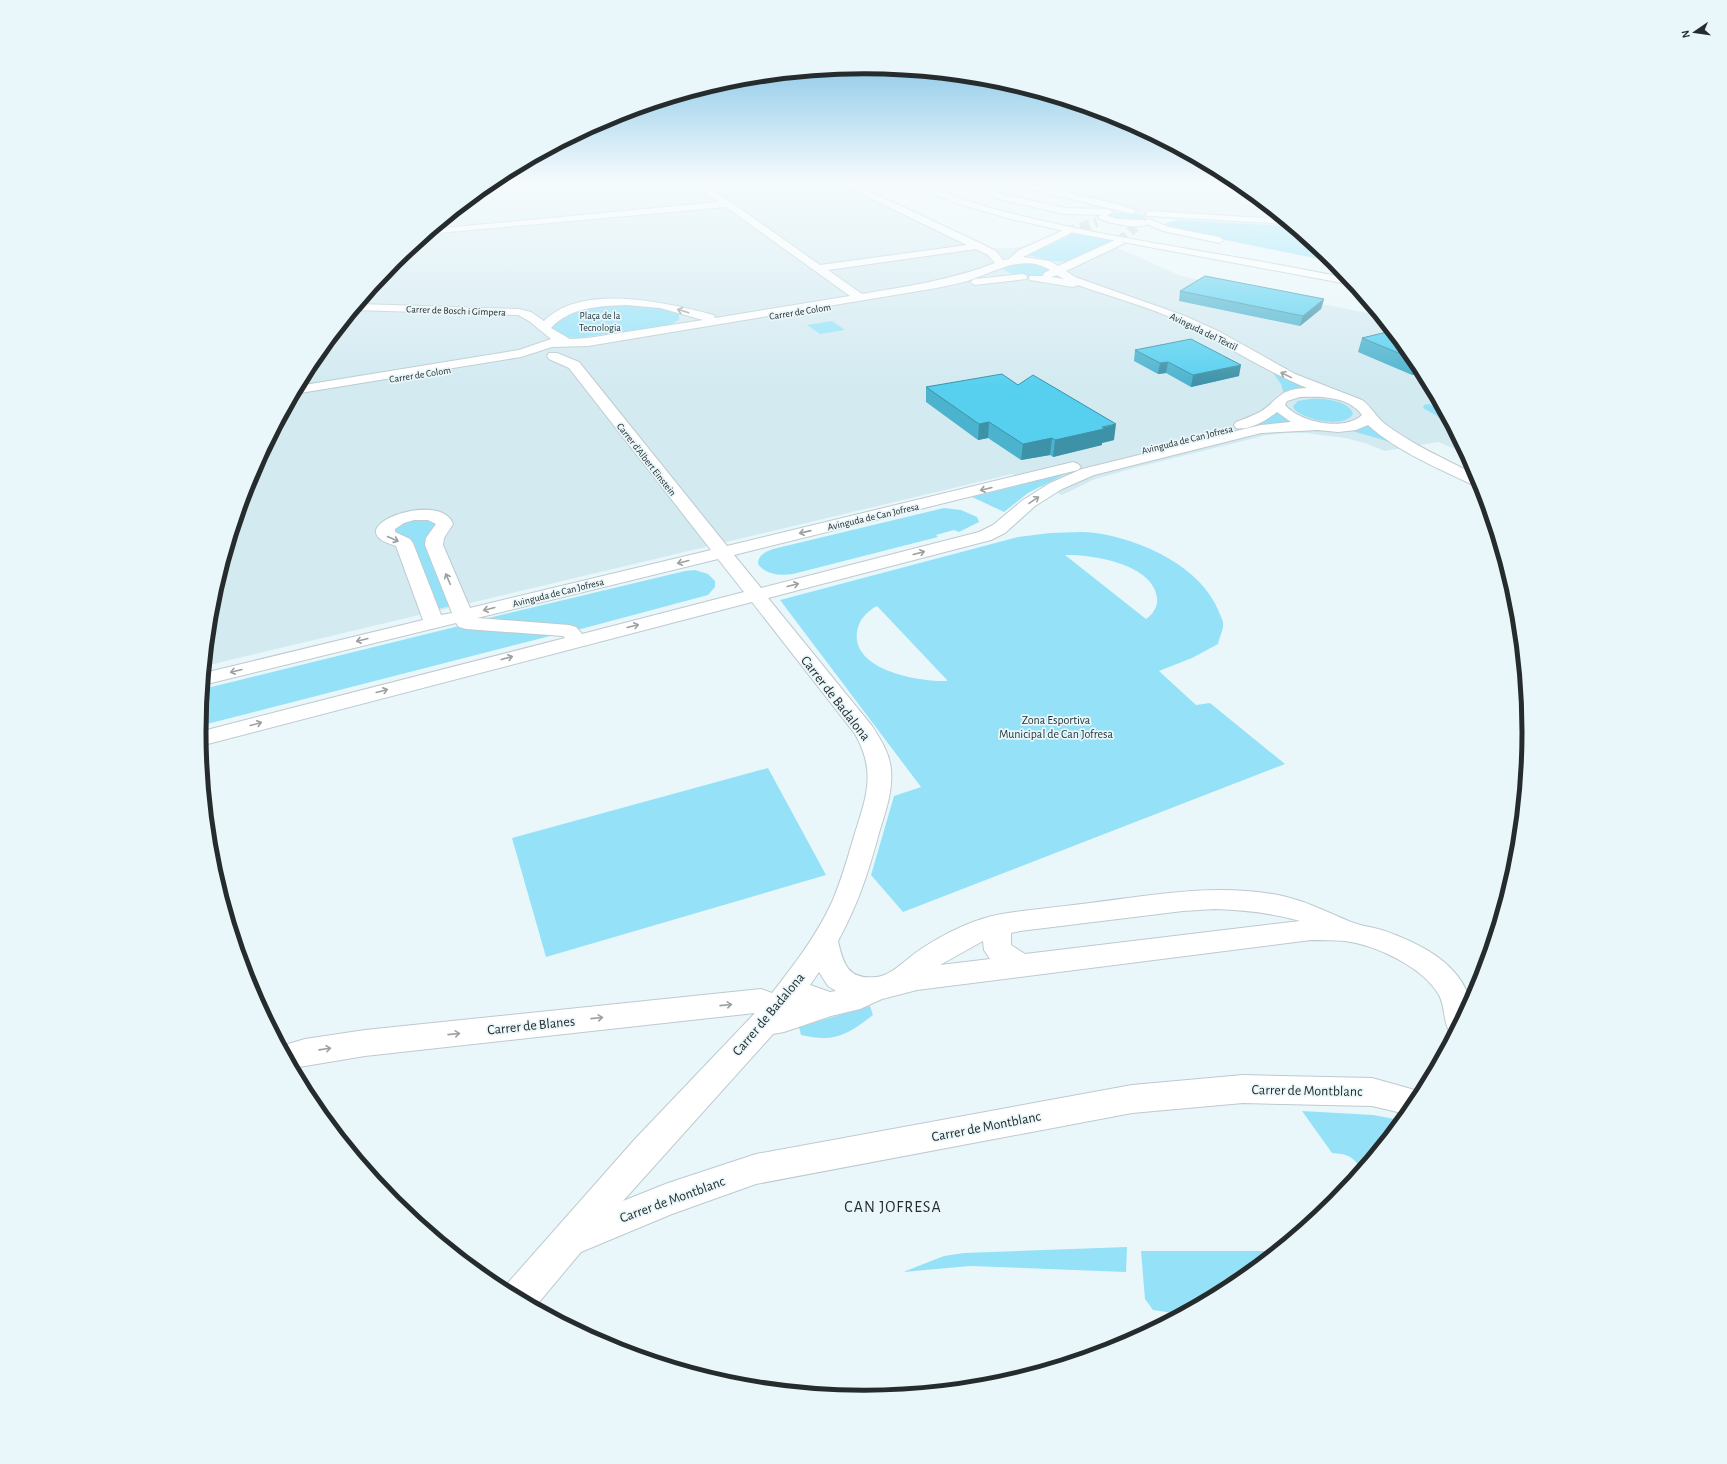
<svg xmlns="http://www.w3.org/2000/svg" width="1727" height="1464" viewBox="0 0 1727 1464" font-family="'Alegreya Sans',sans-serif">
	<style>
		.built { fill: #d3eaf1 }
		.green { fill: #95e2f8; fill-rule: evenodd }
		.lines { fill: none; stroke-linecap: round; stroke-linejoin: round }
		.minor-tunnel { stroke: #c2ced2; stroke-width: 10; stroke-dasharray: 10 5; stroke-linecap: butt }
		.minor-casing { stroke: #bdcacf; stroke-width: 2 }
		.highway-casing { stroke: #bdcacf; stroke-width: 2 }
		.minor { fill: #fff; fill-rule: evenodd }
		.highway { fill: #fff; fill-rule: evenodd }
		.wall { fill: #4bb3ce }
		.shaded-wall { fill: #3d92a8 }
		.building { fill: #57d0f0; stroke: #3d92a8 }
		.oneway { stroke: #9da0a0 }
		.labels { text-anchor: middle; stroke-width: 3.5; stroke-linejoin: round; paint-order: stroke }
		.far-street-label { font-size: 10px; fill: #262c2d; stroke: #e9f7fb }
		.far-park-label { font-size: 10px; fill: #1d3238; stroke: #e9f7fb }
		.park-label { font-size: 12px; fill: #1d3238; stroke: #e9f7fb }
		.near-street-label { font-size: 14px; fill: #262c2d; stroke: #e9f7fb }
		.near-neighbourhood-label { font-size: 16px; letter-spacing: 1px; fill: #262c2d; stroke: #e9f7fb }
		.rim { fill: none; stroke: #262c2d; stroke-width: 5 }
	</style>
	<rect width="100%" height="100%" fill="#e9f7fb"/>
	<path class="built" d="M 491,182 L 850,182 L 871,193 L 988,248 L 1013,248 L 1030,245 L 1072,266 L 1115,247 L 1181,276 L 1377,315 L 1417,363 L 1465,453 L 1438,442 L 1385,451 L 1365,443 L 1345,438 L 1306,433 L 1286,433 L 1267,435 L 1134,468 L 1095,479 L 1062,495 L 1012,474 L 205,666 L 211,602 L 249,477 L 311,362 L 393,262 Z
		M 1002,182 L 1236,182 L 1290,226 L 1179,220 L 1102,209 Z"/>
	<path class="green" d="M 1124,212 L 1137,213 L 1147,217 C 1139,226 1119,220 1109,217 L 1108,215 L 1113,213 Z
		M 1179,220 L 1290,226 L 1334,262 L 1181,231 L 1166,225 L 1166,223 Z
		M 1075,233 L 1113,240 L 1068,262 L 1052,261 L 1028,255 Z
		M 1010,263 L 1036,263 L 1049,270 C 1041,280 1012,277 1003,269 L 1002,267 Z
		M 623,304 L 656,307 L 679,314 L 679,320 L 669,325 L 579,338 L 563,337 L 553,331 L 552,327 C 566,305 600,306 623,304 Z
		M 832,321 L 845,330 L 820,334 L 807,325 Z
		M 1273,373 L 1316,391 L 1284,394 L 1281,384 Z
		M 1310,399 C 1322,398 1349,400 1353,414 C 1344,429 1304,420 1294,409 L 1293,406 L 1298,401 Z
		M 1429,404 L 1440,410 L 1452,430 L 1445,425 L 1437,416 L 1423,408 L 1424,405 Z
		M 1276,412 L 1296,423 L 1256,425 Z
		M 1368,425 L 1390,442 L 1349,430 Z
		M 1067,473 L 1028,493 L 1004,512 L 972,497 Z
		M 944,508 L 961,510 L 977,517 L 979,522 L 959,532 L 954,530 L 936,535 L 938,537 L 793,574 C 781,576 766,575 758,564 C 758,555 765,552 773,549 Z
		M 423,517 L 435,522 L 434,529 L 425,540 L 450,606 L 438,609 L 393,535 L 394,525 Z
		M 1050,533 C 1065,533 1081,531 1096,533 C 1142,540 1201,566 1219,612 C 1220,615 1223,620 1223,623 C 1224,629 1219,638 1218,644 L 1192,658 L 1159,671 L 1196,705 L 1210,703 L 1285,764 L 903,912 L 871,875 L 894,796 L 921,787 L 780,600 L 1018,537 ZM 1065,555 C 1091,554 1154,564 1157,598 C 1158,607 1153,614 1146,619 ZM 877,606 L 947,680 L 947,681 C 920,682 852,671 857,632 C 858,621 867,611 877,606 Z
		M 695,570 L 708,574 L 715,581 L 715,587 L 708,595 L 581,629 L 480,620 L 685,571 Z
		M 459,626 L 562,633 L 199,726 L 203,689 Z
		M 768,768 L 826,875 L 546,957 L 512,838 Z
		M 870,1006 L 873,1015 C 847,1035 835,1043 801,1035 L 799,1027 Z
		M 1302,1111 L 1373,1115 L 1395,1119 L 1397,1125 L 1361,1169 C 1353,1156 1347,1154 1332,1153 Z
		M 1127,1247 L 1126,1272 L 970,1266 L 903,1272 L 944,1256 L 964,1253 Z
		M 1141,1251 L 1274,1251 L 1233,1285 L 1179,1314 L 1153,1310 L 1145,1299 Z"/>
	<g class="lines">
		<path class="minor-tunnel" d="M 1066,232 L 1097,222
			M 1119,242 L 1135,227"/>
		<defs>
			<path id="minor" d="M 511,182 L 542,182 L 538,185 L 483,188 L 489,183 Z
				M 701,182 L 711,182 L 708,186 L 820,265 L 967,245 L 841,184 L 840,182 L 850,182 L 982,244 L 996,251 L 1003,260 L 1009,259 L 1019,250 L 1066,229 L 1069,230 L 1071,232 L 1069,234 L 1023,257 L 1050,261 L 1058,266 L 1115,240 L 1123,240 L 1124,242 L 1123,244 L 1066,271 L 1075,277 L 1185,316 L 1220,332 L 1295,374 L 1362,400 C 1371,406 1376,417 1385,424 C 1413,445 1445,459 1476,475 L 1481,486 L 1473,485 C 1438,468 1398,452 1368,425 L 1356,430 L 1338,432 L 1318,430 L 1261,433 L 1094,475 L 1062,489 L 1035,506 L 1005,533 L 991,540 L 768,598 L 872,726 C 881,740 890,754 891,770 C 893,792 885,813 879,833 C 868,874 858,904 838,941 C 843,964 848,980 876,977 C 891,976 905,960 918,951 C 942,935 972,919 1002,914 C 1031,909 1061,907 1090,903 C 1152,895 1216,883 1278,895 C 1304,900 1327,912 1351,922 C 1361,926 1372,927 1382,930 C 1417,942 1460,962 1470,1001 L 1453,1032 L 1449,1031 C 1443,1019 1445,1006 1439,995 C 1423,967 1376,945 1345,941 C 1334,940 1322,940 1311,940 L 917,990 L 882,999 L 860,1009 L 831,1016 L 784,1032 L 773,1034 L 623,1201 L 668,1183 L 756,1154 L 1132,1085 L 1243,1075 L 1372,1078 L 1422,1092 L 1406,1114 L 1372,1106 L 1243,1103 L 1132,1113 L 756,1184 L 672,1214 L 581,1252 L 535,1307 L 504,1290 L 506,1285 L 635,1139 L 755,1013 L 365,1056 L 293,1068 L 281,1046 L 305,1039 L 365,1030 L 761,989 L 772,993 C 794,965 817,935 832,902 C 842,879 848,856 855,833 C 867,795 876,771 855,734 L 752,602 L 200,746 L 199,732 L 565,638 L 563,636 L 466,629 L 459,627 L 456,623 L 203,685 L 204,673 L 423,620 L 396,546 C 391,544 383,542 379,538 C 359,519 443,493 453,524 L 444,538 L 443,545 L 470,608 L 711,550 L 569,368 L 549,359 L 547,356 L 549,353 L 557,353 L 579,362 L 727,546 L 1073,462 L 1078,464 L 1081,467 L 1078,470 L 734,555 L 761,588 L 979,532 L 993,525 L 1023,500 L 1050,483 L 1082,469 L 1261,425 L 1291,422 L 1277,412 C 1267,420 1249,431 1236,428 L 1234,425 L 1236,422 C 1244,419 1252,416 1260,412 C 1280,399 1278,389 1307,388 C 1262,370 1222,342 1179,321 C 1147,306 1111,297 1078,285 L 1073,287 L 1030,280 L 1029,278 L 1030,276 L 1043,276 L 1044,273 L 1050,270 C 1025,254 998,270 973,279 C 960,284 945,286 931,289 L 588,346 L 552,347 L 521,357 L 294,394 L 298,386 L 519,350 L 551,339 L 529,321 L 518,315 L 354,310 L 359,304 L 519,309 L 531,312 L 544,321 C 582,282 668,303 714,315 L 715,318 L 850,296 L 726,207 L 427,234 L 433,229 L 719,202 L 701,189 L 699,184 ZM 976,249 L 988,255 L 995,263 C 951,280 908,286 862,294 L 828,270 ZM 1057,275 L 1064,279 L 1051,277 ZM 626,305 L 660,308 L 703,320 L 588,338 L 570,339 L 551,328 C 570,307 600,306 626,305 ZM 1300,397 C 1320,396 1349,396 1362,415 C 1344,432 1299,422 1285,405 L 1287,401 ZM 414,520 L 428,520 L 436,524 L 426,538 L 425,545 L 452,613 L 441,615 L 413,543 L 410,539 L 395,532 L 395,529 L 404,523 ZM 718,559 L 744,592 L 582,634 L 576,627 L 569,625 L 477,618 ZM 1215,909 C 1245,910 1272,913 1300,921 L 1025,954 L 1011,945 L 1011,933 L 1020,931 L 1183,911 ZM 983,941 L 984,950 L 990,959 L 940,965 ZM 819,972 L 828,986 L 836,991 L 830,992 L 810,985 Z
				M 1010,182 L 1022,182 L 1121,205 L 1137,211 L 1132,214 L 1026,188 Z
				M 1199,182 C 1213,180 1235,181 1246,190 L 1203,185 Z
				M 1150,211 L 1282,219 L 1288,224 L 1147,216 L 1145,214 Z
				M 1103,214 L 1117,219 L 1144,220 L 1149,223 C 1141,231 1110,223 1100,219 L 1098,217 Z
				M 1022,274 L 1026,275 L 1027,277 L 1026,279 L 975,285 L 970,282 L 975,279 Z"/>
			<path id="highway" d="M 902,182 C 921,179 944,193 962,199 C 972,202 981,205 991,208 C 1108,240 1229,253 1347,278 L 1353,285 L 1069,232 L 1010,219 L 956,203 Z
				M 993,192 L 1065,208 L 1108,209 L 1113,212 L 1108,215 L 1065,214 L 990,197 L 990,193 Z
				M 1149,219 L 1169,227 L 1219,237 L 1224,240 L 1219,243 L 1163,231 L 1146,224 L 1146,220 Z"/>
		</defs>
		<use href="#minor" class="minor-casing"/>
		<use href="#highway" class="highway-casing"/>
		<use href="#minor" class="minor"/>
		<use href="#highway" class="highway"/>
	</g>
	<path class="wall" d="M 1180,291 L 1324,299 L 1321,309 L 1300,326 L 1179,301 Z
		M 1391,331 L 1417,363 L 1422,372 L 1412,375 L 1358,352 L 1362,338 Z
		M 1135,350 L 1239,376 L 1191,387 L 1166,373 L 1158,374 L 1134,361 Z
		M 1018,385 L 1114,440 L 1102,443 L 1102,445 L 1053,457 L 1050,455 L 1021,460 L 988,438 L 978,440 L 926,402 L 926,387 Z"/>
	<path class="shaded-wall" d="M 1324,299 L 1321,309 L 1300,326 L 1303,316 Z
		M 1168,362 L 1166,373 L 1158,374 L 1160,363 Z
		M 1416,362 L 1422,372 L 1412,375 Z
		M 1241,365 L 1239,376 L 1191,387 L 1193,375 Z
		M 989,422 L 988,438 L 978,440 L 979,424 Z
		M 1116,424 L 1114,440 L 1102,443 L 1102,445 L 1053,457 L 1055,440 Z
		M 1052,438 L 1050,455 L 1021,460 L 1023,444 Z
		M 222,565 L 224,580 L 218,582 Z"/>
	<path class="building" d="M 1205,276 L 1324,299 L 1303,316 L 1180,291 Z
		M 1391,331 L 1413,359 L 1362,338 Z
		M 1191,339 L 1241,365 L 1193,375 L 1168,362 L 1160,363 L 1135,350 Z
		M 1002,374 L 1018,385 L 1033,375 L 1116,424 L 1102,427 L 1104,429 L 1055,440 L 1052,438 L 1023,444 L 989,422 L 979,424 L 926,387 Z"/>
	<defs><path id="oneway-shaft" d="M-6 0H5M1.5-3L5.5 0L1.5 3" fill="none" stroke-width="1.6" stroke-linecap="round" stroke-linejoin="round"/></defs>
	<g class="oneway">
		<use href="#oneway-shaft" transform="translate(683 311) rotate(-163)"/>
		<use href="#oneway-shaft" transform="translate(1286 375) rotate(-154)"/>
		<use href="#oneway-shaft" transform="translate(986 489) rotate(166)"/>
		<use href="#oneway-shaft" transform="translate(1034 500) rotate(-34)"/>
		<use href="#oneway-shaft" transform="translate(805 532) rotate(167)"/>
		<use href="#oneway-shaft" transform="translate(393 539) rotate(24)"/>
		<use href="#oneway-shaft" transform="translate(919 553) rotate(-15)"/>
		<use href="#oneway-shaft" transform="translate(683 562) rotate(166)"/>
		<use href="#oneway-shaft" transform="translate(448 579) rotate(-113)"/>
		<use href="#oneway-shaft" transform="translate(793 585) rotate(-14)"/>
		<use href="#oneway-shaft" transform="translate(489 609) rotate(166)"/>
		<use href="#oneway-shaft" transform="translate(633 626) rotate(-14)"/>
		<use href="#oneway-shaft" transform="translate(362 640) rotate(166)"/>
		<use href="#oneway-shaft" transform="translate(507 658) rotate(-15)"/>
		<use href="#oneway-shaft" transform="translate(236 671) rotate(166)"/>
		<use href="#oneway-shaft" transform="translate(382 691) rotate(-15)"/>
		<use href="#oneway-shaft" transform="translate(256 724) rotate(-15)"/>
		<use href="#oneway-shaft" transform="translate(726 1005) rotate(-6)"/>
		<use href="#oneway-shaft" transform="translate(597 1018) rotate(-6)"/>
		<use href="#oneway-shaft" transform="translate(454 1034) rotate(-6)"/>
		<use href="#oneway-shaft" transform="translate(325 1049) rotate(-8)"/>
	</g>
	<linearGradient id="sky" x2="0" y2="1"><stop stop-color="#5db2de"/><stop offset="0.47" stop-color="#f5fbfd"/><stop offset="1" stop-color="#f5fbfd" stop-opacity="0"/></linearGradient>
	<rect width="1727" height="386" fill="url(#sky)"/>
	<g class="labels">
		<g class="far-street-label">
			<text transform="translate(456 310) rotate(2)" y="4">Carrer de Bosch i Gimpera</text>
			<text transform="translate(800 311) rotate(-9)" y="4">Carrer de Colom</text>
			<text transform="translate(1204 331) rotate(26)" y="4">Avinguda del Tèxtil</text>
			<text transform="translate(420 374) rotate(-9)" y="4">Carrer de Colom</text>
			<text transform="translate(1187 439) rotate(-14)" y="4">Avinguda de Can Jofresa</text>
			<text transform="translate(647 459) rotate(52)" y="4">Carrer d'Albert Einstein</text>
			<text transform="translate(873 516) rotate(-13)" y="4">Avinguda de Can Jofresa</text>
			<text transform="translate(558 592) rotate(-14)" y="4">Avinguda de Can Jofresa</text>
		</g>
		<g class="far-park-label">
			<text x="600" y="319">Plaça de la<tspan x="600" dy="12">Tecnologia</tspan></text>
		</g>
		<g class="park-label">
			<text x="1056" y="724">Zona Esportiva<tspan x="1056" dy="14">Municipal de Can Jofresa</tspan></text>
		</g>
		<g class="near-street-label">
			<text transform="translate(836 698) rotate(52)" y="5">Carrer de Badalona</text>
			<text transform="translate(768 1014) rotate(-50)" y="5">Carrer de Badalona</text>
			<text transform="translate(531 1025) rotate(-6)" y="5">Carrer de Blanes</text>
			<text transform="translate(1307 1090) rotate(1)" y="5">Carrer de Montblanc</text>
			<text transform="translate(986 1126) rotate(-11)" y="5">Carrer de Montblanc</text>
			<text transform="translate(672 1199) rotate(-20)" y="5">Carrer de Montblanc</text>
		</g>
		<g class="near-neighbourhood-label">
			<text x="893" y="1212">CAN JOFRESA</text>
		</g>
	</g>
	<path d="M0 0H1727V1464H0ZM206 732a658 658 0 1 1 1316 0a658 658 0 1 1-1316 0Z" fill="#e9f7fb" fill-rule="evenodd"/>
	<path class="rim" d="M206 732a658 658 0 1 1 1316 0a658 658 0 1 1-1316 0Z"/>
	<g transform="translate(1695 32) rotate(257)" stroke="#e9f7fb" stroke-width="3" paint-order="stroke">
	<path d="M0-3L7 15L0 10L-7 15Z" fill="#262c2d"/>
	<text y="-6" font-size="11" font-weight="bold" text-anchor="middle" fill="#262c2d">N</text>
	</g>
</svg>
